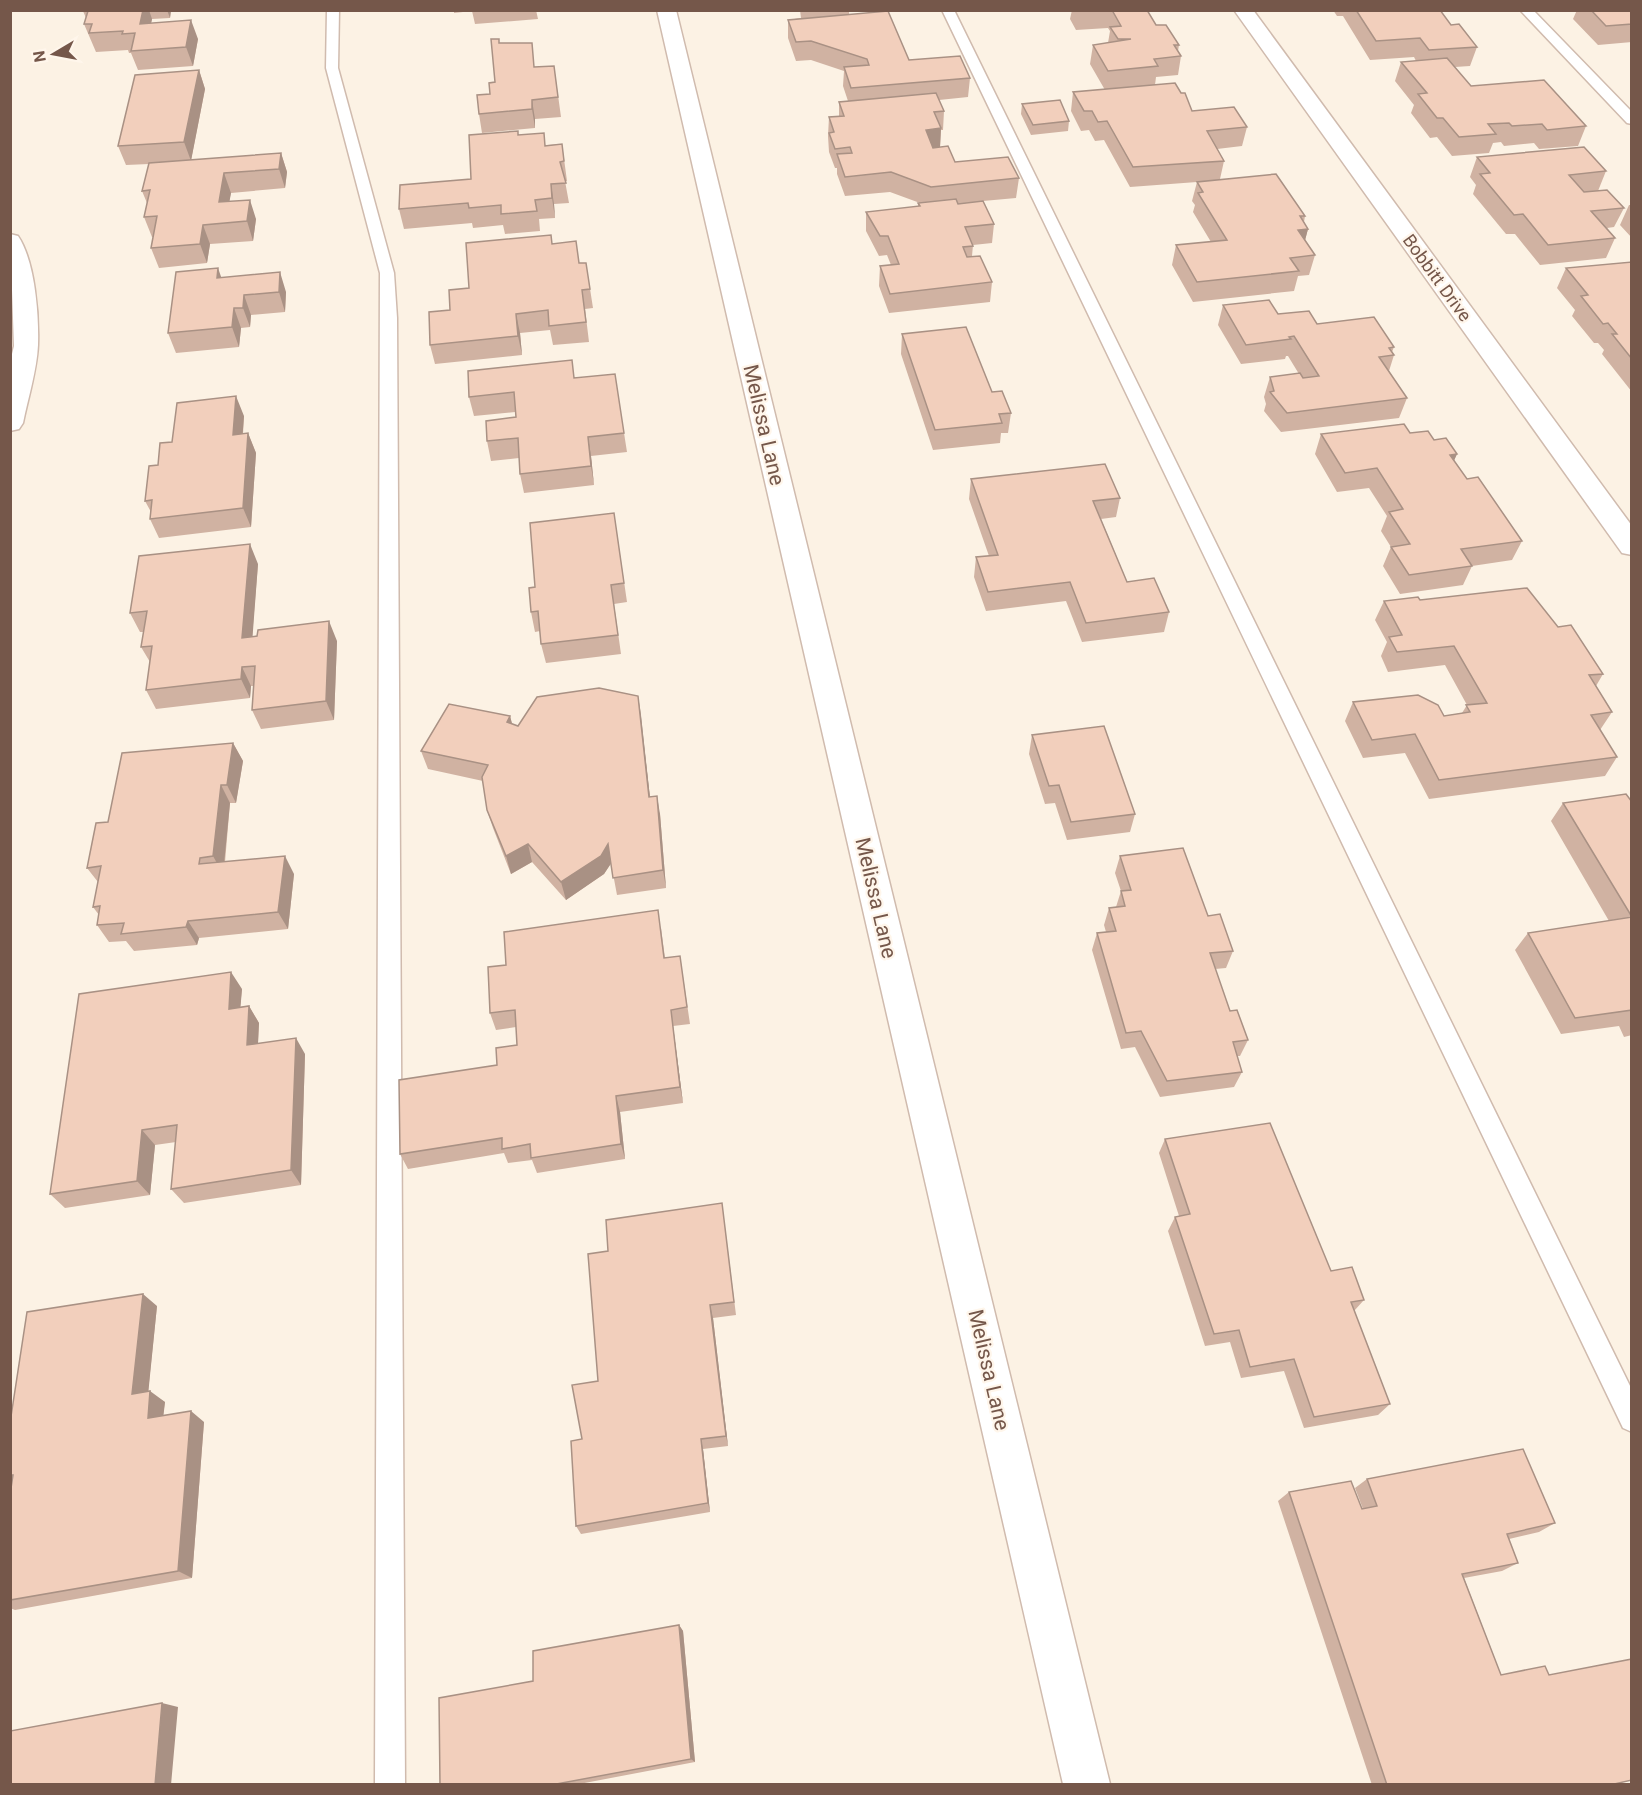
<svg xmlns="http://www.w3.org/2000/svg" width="1642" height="1795" viewBox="0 0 1642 1795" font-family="Roboto,sans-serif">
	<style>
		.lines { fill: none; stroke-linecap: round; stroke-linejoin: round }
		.lane-casing { stroke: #d0bbae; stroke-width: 3 }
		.street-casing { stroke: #d0bbae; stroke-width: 3 }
		.lane { fill: #fff; fill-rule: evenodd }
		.street { fill: #fff; fill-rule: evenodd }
		.wall { fill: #d0b2a2 }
		.shaded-wall { fill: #a99184 }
		.building { fill: #f2cfbc; stroke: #a99184; stroke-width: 1.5 }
		.labels { text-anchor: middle; stroke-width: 4.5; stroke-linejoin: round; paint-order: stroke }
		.far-street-label { font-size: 18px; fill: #75574a; stroke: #fff6eb }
		.street-label { font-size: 21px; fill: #75574a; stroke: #fff6eb }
	</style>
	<rect width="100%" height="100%" fill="#fcf2e4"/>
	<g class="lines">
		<defs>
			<path id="lane" d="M 327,10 L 339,10 L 338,68 L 394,273 L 397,318 L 405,1784 L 375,1784 L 380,273 L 326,68 Z
				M 942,10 L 954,10 L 1632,1390 L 1632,1432 L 1623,1428 Z
				M 1520,10 L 1533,10 L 1632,112 L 1632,124 L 1627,123 Z"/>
			<path id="street" d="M 657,10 L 676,10 L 1110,1784 L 1063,1784 Z
				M 1234,10 L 1253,10 L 1632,526 L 1632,555 L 1622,553 Z
				M 10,234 L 18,236 C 35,261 39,315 38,345 C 37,370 28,398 23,423 L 19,429 L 10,431 L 10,362 L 14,346 Z"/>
		</defs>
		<use href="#lane" class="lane-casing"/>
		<use href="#street" class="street-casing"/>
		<use href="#lane" class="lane"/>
		<use href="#street" class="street"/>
	</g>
	<path class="wall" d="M 84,10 L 171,10 L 170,18 L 152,19 L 151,23 L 198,39 L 193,66 L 138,70 L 131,53 L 129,53 L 128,50 L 96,52 L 84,24 L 86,18 L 83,11 Z
		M 454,10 L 536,10 L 538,19 L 475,24 L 472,11 L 454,13 Z
		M 800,10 L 849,10 L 849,15 L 909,60 L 970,78 L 968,97 L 939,100 L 944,111 L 943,130 L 941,130 L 940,147 L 955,162 L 1019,178 L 1016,198 L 983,201 L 994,224 L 992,243 L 973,245 L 972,256 L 992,282 L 990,302 L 889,313 L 879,286 L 880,266 L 891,265 L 887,255 L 879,256 L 866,231 L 866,212 L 918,207 L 918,203 L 920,203 L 890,192 L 845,196 L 837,174 L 837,168 L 835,168 L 829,152 L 828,136 L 829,117 L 839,116 L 839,102 L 848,101 L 843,86 L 844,71 L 811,60 L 796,61 L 788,38 L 788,20 L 801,18 Z
		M 1072,10 L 1147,10 L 1156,25 L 1179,45 L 1178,51 L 1181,56 L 1178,75 L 1156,77 L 1155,85 L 1192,111 L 1247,127 L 1242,146 L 1217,149 L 1224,161 L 1220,179 L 1305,216 L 1304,222 L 1308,229 L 1305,240 L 1315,255 L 1309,275 L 1298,276 L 1294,291 L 1193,302 L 1172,265 L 1176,245 L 1211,242 L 1193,212 L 1195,205 L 1192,201 L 1197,182 L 1130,187 L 1104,140 L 1095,141 L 1089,130 L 1081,131 L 1071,111 L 1073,92 L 1105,90 L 1090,64 L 1093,45 L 1108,43 L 1110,31 L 1108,28 L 1076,30 L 1070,19 Z
		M 1333,10 L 1440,10 L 1451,25 L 1477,47 L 1470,66 L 1455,67 L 1471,86 L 1586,126 L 1578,146 L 1539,149 L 1534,143 L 1504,146 L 1501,142 L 1493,143 L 1489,153 L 1452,156 L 1437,137 L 1430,138 L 1411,113 L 1414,105 L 1395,81 L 1401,62 L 1416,61 L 1414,57 L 1370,60 L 1343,16 L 1337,16 Z
		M 1577,10 L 1632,10 L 1632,42 L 1598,45 L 1573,19 Z
		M 499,43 L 535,67 L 554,66 L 561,117 L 535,119 L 535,128 L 482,133 L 479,114 L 490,94 L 495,82 Z
		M 199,70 L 205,89 L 191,160 L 281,153 L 287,172 L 285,188 L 231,193 L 229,201 L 256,219 L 253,241 L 210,244 L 207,263 L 159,268 L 151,248 L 153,237 L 152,237 L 144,217 L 147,203 L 142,191 L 149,164 L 126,165 L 118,146 Z
		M 1022,104 L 1069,121 L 1068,131 L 1031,135 L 1021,114 Z
		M 518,135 L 546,145 L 562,144 L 567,181 L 565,181 L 569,203 L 554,204 L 555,218 L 539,219 L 540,231 L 505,234 L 503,225 L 473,228 L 472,223 L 404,229 L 399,209 L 471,179 Z
		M 1477,157 L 1606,171 L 1598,191 L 1624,208 L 1614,227 L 1607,228 L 1615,238 L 1606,258 L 1540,265 L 1515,234 L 1506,234 L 1473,194 L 1476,185 L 1470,177 Z
		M 1629,205 L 1632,205 L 1632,238 L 1620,225 Z
		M 552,244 L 579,263 L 586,263 L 593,308 L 585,309 L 589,342 L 553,345 L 550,330 L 520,333 L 522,355 L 435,364 L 430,345 L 450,310 L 469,288 Z
		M 1632,262 L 1632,392 L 1602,354 L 1604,350 L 1598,343 L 1594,343 L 1572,316 L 1575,310 L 1557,288 L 1566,268 Z
		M 222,278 L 286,292 L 285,312 L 251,315 L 250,327 L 241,328 L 239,347 L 176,353 L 168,333 Z
		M 1223,305 L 1278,314 L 1317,324 L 1394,347 L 1392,352 L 1394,355 L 1389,371 L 1407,398 L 1399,418 L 1281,432 L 1264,411 L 1266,404 L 1264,397 L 1270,377 L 1299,374 L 1288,356 L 1286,356 L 1285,359 L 1241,364 L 1218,325 Z
		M 902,334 L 992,392 L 1011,413 L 1008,433 L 1001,433 L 1000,443 L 933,450 L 901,354 Z
		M 575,378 L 624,433 L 627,452 L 591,456 L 594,485 L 524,493 L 520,474 L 519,458 L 491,461 L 487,441 L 516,417 L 515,412 L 474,416 L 469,397 Z
		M 244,416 L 243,434 L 248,433 L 256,453 L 251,527 L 159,538 L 150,519 L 151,512 L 145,501 L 158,465 L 172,442 Z
		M 1410,433 L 1434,440 L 1457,454 L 1454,460 L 1467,479 L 1522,541 L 1512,560 L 1472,566 L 1463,585 L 1400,594 L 1383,566 L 1391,547 L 1381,531 L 1387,516 L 1369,488 L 1337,492 L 1315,454 L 1321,434 Z
		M 971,479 L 1120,498 L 1116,517 L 1101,519 L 1127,582 L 1169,612 L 1164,632 L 1082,642 L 1066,601 L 986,611 L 974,577 L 976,557 L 989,556 L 969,499 Z
		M 614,513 L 627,602 L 614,604 L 621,654 L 546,663 L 541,644 L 540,631 L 535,632 L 531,612 L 535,587 Z
		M 258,564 L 252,637 L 337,641 L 334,720 L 261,729 L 252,710 L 254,686 L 251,686 L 250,698 L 156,709 L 146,690 L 150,662 L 141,647 L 144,632 L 140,632 L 130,613 Z
		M 1420,600 L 1558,627 L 1603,674 L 1596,686 L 1612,712 L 1600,730 L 1617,757 L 1605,776 L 1429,799 L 1405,753 L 1363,758 L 1345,721 L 1353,702 L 1444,716 L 1462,713 L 1467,705 L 1445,665 L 1388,672 L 1381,656 L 1387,642 L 1375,620 L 1384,601 Z
		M 638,696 L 650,797 L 660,814 L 666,888 L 617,895 L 611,863 L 604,874 L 566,900 L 532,862 L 511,874 L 493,828 L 487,810 L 483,781 L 428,769 L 421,751 L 510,716 L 512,724 L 518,726 Z
		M 1032,735 L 1135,814 L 1130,832 L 1067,840 L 1055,803 L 1045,804 L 1029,754 Z
		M 233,743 L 243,761 L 236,803 L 230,803 L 225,862 L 294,874 L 288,929 L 199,938 L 197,945 L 134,951 L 126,941 L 109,942 L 97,925 L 99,915 L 93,907 L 98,882 L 87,868 L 108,822 Z
		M 1632,802 L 1632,1035 L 1624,1037 L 1619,1026 L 1561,1034 L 1515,950 L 1528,933 L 1609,921 L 1551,821 L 1563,803 Z
		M 1120,856 L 1208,916 L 1233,951 L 1226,968 L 1215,969 L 1230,1011 L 1248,1040 L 1240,1056 L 1237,1056 L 1242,1072 L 1234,1087 L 1160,1097 L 1135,1047 L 1121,1049 L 1092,950 L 1097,933 L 1106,932 L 1104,925 L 1109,908 L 1116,907 L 1121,891 L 1115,873 Z
		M 661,928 L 665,958 L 680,956 L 690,1024 L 673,1026 L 683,1103 L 620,1112 L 625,1159 L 537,1173 L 532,1160 L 508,1163 L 504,1153 L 408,1169 L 400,1154 L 497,1065 L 517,1045 L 516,1027 L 496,1030 L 490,1013 L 506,965 Z
		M 242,989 L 240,1007 L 249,1006 L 259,1023 L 258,1044 L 305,1054 L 301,1185 L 184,1203 L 171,1189 L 176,1142 L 155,1145 L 150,1195 L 65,1208 L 50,1194 Z
		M 1165,1139 L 1331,1271 L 1364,1300 L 1354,1311 L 1390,1404 L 1378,1415 L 1304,1428 L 1284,1371 L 1241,1378 L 1230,1342 L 1205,1346 L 1168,1231 L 1175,1217 L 1179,1216 L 1159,1153 Z
		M 722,1203 L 736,1315 L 713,1318 L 728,1446 L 703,1449 L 710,1512 L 581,1534 L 576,1526 L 582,1439 L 598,1381 L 608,1251 Z
		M 157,1306 L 148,1392 L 165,1402 L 163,1415 L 204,1422 L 192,1578 L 15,1610 L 10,1608 L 10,1495 L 12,1482 L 10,1481 L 10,1423 Z
		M 1367,1479 L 1555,1523 L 1539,1532 L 1509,1539 L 1518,1563 L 1502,1571 L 1464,1578 L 1501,1675 L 1549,1675 L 1610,1785 L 1372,1785 L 1278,1501 L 1289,1492 L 1363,1509 L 1355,1488 Z
		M 679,1625 L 683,1631 L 695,1762 L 574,1785 L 440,1785 L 533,1681 Z"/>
	<path class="shaded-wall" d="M 143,10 L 149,10 L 152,19 L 147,43 L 140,24 Z
		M 167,10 L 171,10 L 170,18 Z
		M 191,20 L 198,39 L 193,66 L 186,47 Z
		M 199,70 L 205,89 L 191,161 L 184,142 Z
		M 532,100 L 535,119 L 535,128 L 532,109 Z
		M 941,128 L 940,147 L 925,149 L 926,130 Z
		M 281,153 L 287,172 L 285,188 L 279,169 Z
		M 224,173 L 231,193 L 226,221 L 219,202 Z
		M 551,184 L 554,204 L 555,218 L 552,198 Z
		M 250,200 L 256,219 L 253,241 L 247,221 Z
		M 203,225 L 210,244 L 207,263 L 200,244 Z
		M 1308,229 L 1303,248 L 1298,230 Z
		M 218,268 L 225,288 L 217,278 Z
		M 280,272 L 286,292 L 285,312 L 279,292 Z
		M 244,295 L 251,315 L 250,327 L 243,308 Z
		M 234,308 L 241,328 L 239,347 L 232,327 Z
		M 516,314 L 520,333 L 522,355 L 518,336 Z
		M 236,396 L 244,416 L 241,455 L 233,435 Z
		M 248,433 L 256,453 L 251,527 L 243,508 Z
		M 588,437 L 591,456 L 594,485 L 591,466 Z
		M 1457,454 L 1448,474 L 1450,455 Z
		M 250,544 L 258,564 L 251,657 L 242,638 Z
		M 329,621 L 337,641 L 334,720 L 326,701 Z
		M 242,667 L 251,686 L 250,698 L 241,679 Z
		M 638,696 L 641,715 L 652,816 L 649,797 Z
		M 510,716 L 515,735 L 507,722 Z
		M 233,743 L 243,761 L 236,803 L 227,785 Z
		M 221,785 L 230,803 L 223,874 L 213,856 Z
		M 657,796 L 660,814 L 666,888 L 663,870 Z
		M 528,844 L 532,862 L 511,874 L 506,856 Z
		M 608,844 L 612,862 L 604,874 L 566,900 L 561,882 Z
		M 285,856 L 294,874 L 288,929 L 278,912 Z
		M 188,921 L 199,938 L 197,945 L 186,927 Z
		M 231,972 L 242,989 L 239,1025 L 229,1009 Z
		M 249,1006 L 259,1023 L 257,1061 L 247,1045 Z
		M 671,1010 L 673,1026 L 683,1103 L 680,1087 Z
		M 296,1038 L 305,1054 L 301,1185 L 291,1170 Z
		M 616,1096 L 620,1112 L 625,1159 L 621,1144 Z
		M 142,1130 L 155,1145 L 150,1195 L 137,1181 Z
		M 143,1294 L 157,1306 L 147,1405 L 132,1394 Z
		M 710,1305 L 713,1318 L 728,1446 L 726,1436 Z
		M 150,1391 L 165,1402 L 162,1428 L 148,1418 Z
		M 191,1411 L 204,1422 L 192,1578 L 178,1571 Z
		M 701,1439 L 703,1449 L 710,1512 L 708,1503 Z
		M 679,1625 L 683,1631 L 695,1762 L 691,1759 Z
		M 162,1703 L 178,1707 L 171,1785 L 155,1785 Z"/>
	<path class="building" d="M 84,10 L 143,10 L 140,24 L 191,20 L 186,47 L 131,51 L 135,33 L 122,34 L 123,31 L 89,33 L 92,24 L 84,24 L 88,11 L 83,11 Z
		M 1112,10 L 1147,10 L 1156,25 L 1166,25 L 1179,45 L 1174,45 L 1181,56 L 1154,59 L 1158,66 L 1108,71 L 1093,45 L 1131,39 L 1118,39 L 1110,27 L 1121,26 Z
		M 1356,10 L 1440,10 L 1451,25 L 1459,24 L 1477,47 L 1429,50 L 1420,38 L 1376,41 Z
		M 1591,10 L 1632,10 L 1632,24 L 1606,26 Z
		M 888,11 L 909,60 L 960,56 L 970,78 L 851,88 L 844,67 L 869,65 L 867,59 L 811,41 L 796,42 L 788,20 Z
		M 491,39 L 499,39 L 499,43 L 532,43 L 534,67 L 554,66 L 558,97 L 532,100 L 532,109 L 479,114 L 477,95 L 490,94 L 489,83 L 495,82 Z
		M 1447,58 L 1471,86 L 1544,80 L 1586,126 L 1547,130 L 1542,124 L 1512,126 L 1509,123 L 1488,124 L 1496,134 L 1459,137 L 1443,118 L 1437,118 L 1418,94 L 1427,93 L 1401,62 Z
		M 199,70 L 184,142 L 118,146 L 135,75 Z
		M 1175,83 L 1181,93 L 1185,93 L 1192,111 L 1234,107 L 1247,127 L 1207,131 L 1224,161 L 1133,167 L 1107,121 L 1098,122 L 1092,111 L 1084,111 L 1073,92 Z
		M 936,93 L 944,111 L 934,112 L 941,128 L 926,130 L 933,148 L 948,146 L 955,162 L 1008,157 L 1019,178 L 931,187 L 891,172 L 845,177 L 837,154 L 852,153 L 850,147 L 835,149 L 829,133 L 834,132 L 829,117 L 844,116 L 839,102 Z
		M 1060,100 L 1069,121 L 1033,125 L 1022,104 Z
		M 518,131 L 518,135 L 544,133 L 545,146 L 562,144 L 564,161 L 560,162 L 566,183 L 551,184 L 552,198 L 535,200 L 537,211 L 501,214 L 501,205 L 469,208 L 468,203 L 399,209 L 400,185 L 471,179 L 469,135 Z
		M 1584,147 L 1606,171 L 1569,175 L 1584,192 L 1607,190 L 1624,208 L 1591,211 L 1615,238 L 1548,245 L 1523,214 L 1514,215 L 1480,174 L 1490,173 L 1477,157 Z
		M 281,153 L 279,169 L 224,173 L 219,202 L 250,200 L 247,221 L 203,225 L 200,244 L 151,248 L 157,216 L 144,217 L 150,190 L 142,191 L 149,163 Z
		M 1276,174 L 1305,216 L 1300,216 L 1308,229 L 1298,230 L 1315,255 L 1290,258 L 1299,271 L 1197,282 L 1176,245 L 1227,240 L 1198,193 L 1203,192 L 1197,182 Z
		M 956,199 L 958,204 L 983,201 L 994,224 L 965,227 L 973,246 L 963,247 L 967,257 L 980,256 L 992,282 L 890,294 L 880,266 L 899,264 L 888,236 L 880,236 L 866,212 L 920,206 L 918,203 Z
		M 551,235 L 552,244 L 576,241 L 579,263 L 586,263 L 590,289 L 582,290 L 586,322 L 549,326 L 548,310 L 516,314 L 518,336 L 430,345 L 429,312 L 450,310 L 449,290 L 469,288 L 466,243 Z
		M 1632,262 L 1632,359 L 1612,334 L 1617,334 L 1608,323 L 1603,324 L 1581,296 L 1588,295 L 1566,268 Z
		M 218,268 L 217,278 L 280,272 L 279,292 L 244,295 L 243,308 L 234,308 L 232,327 L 168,333 L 176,272 Z
		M 1269,300 L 1278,314 L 1309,311 L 1317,324 L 1374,317 L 1394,347 L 1389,348 L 1394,355 L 1379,357 L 1407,398 L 1287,413 L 1270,392 L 1274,391 L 1270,377 L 1300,373 L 1303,378 L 1319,376 L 1294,336 L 1289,337 L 1291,339 L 1246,345 L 1223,305 Z
		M 966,327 L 992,392 L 1002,391 L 1011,413 L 999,414 L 1002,423 L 935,430 L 902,334 Z
		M 572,360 L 574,378 L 615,374 L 624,433 L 588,437 L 591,466 L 520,474 L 518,438 L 487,441 L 486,421 L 516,417 L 514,392 L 469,397 L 468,371 Z
		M 236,396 L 233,435 L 248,433 L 243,508 L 150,519 L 152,500 L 145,501 L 149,466 L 158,465 L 160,443 L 172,442 L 177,403 Z
		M 1404,424 L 1410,433 L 1428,431 L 1434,440 L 1446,438 L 1457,454 L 1450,455 L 1467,479 L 1478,477 L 1522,541 L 1461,549 L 1472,566 L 1409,575 L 1391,547 L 1410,544 L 1389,512 L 1403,509 L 1377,468 L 1345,473 L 1321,434 Z
		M 1105,464 L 1120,498 L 1093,501 L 1127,582 L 1154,578 L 1169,612 L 1086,623 L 1070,582 L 988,592 L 976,557 L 998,555 L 971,479 Z
		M 614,513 L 624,583 L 611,585 L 618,635 L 541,644 L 538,611 L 531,612 L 529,588 L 535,587 L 530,523 Z
		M 250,544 L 242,638 L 257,636 L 258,630 L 329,621 L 326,701 L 252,710 L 255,666 L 242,667 L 241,679 L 146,690 L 152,646 L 141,647 L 147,611 L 130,613 L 139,556 Z
		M 1527,588 L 1558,627 L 1571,625 L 1603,674 L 1589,675 L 1612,712 L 1591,715 L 1617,757 L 1439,780 L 1415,734 L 1372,740 L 1353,702 L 1418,695 L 1438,705 L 1444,716 L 1470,712 L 1466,705 L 1487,703 L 1454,646 L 1397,652 L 1389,637 L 1402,635 L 1384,601 L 1418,597 L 1420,600 Z
		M 599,688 L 638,696 L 649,797 L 657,796 L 663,870 L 613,878 L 608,844 L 601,856 L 561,882 L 528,844 L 506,856 L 487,810 L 482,777 L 488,765 L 421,751 L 449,704 L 510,716 L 507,722 L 518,726 L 537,697 Z
		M 1104,726 L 1135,814 L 1071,822 L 1059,785 L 1049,786 L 1032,735 Z
		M 233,743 L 227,785 L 221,785 L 213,856 L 200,858 L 199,864 L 285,856 L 278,912 L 188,921 L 186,927 L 121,934 L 124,923 L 97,925 L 100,906 L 93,907 L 101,866 L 87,868 L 96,823 L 108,822 L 122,753 Z
		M 1626,794 L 1632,802 L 1632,917 L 1563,803 Z
		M 1183,848 L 1208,916 L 1220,914 L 1233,951 L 1210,953 L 1230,1011 L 1237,1010 L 1248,1040 L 1233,1042 L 1242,1072 L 1167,1081 L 1141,1031 L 1126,1033 L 1097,933 L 1116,931 L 1109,908 L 1125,906 L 1121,891 L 1131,890 L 1120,856 Z
		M 658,910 L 664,958 L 680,956 L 687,1007 L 671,1010 L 680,1087 L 616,1096 L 621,1144 L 531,1158 L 530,1144 L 502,1149 L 502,1138 L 400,1154 L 399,1080 L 497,1065 L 496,1048 L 517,1045 L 515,1010 L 490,1013 L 488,967 L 506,965 L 504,932 Z
		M 1632,917 L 1632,1010 L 1575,1018 L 1528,933 Z
		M 231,972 L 229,1009 L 249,1006 L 247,1045 L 296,1038 L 291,1170 L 171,1189 L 177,1125 L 142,1130 L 137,1181 L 50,1194 L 79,994 Z
		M 1270,1123 L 1331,1271 L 1352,1267 L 1364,1300 L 1351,1302 L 1390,1404 L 1314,1417 L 1294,1359 L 1250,1367 L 1239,1330 L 1214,1334 L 1175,1217 L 1190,1214 L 1165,1139 Z
		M 722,1203 L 734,1302 L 710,1305 L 726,1436 L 701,1439 L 708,1503 L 576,1526 L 571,1441 L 582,1439 L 572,1385 L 598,1381 L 588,1254 L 608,1251 L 606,1220 Z
		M 143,1294 L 132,1394 L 150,1391 L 148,1418 L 191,1411 L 178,1571 L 10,1600 L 10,1495 L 13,1475 L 10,1475 L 10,1423 L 27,1312 Z
		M 1523,1449 L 1555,1523 L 1507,1534 L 1518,1563 L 1462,1574 L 1501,1675 L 1545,1666 L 1549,1675 L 1632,1659 L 1632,1780 L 1610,1785 L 1387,1785 L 1289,1492 L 1351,1481 L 1362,1509 L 1377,1506 L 1367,1479 Z
		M 679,1625 L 691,1759 L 551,1785 L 440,1785 L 439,1698 L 533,1681 L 533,1651 Z
		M 162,1703 L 155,1785 L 10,1785 L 10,1731 Z"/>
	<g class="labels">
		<g class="far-street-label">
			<text transform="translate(1437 278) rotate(54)" y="6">Bobbitt Drive</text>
		</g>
		<g class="street-label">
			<text transform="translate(764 425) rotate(77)" y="7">Melissa Lane</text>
			<text transform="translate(876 898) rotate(77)" y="7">Melissa Lane</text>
			<text transform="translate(989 1370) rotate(77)" y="7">Melissa Lane</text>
		</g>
	</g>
	<rect width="1642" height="1795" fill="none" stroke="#75574a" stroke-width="24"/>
	<g transform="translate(54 54) rotate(260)" stroke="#fff6eb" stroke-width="4.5" paint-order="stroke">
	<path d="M0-4.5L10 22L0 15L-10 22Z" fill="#75574a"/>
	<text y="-9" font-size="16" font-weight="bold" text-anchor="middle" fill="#75574a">N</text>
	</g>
</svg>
